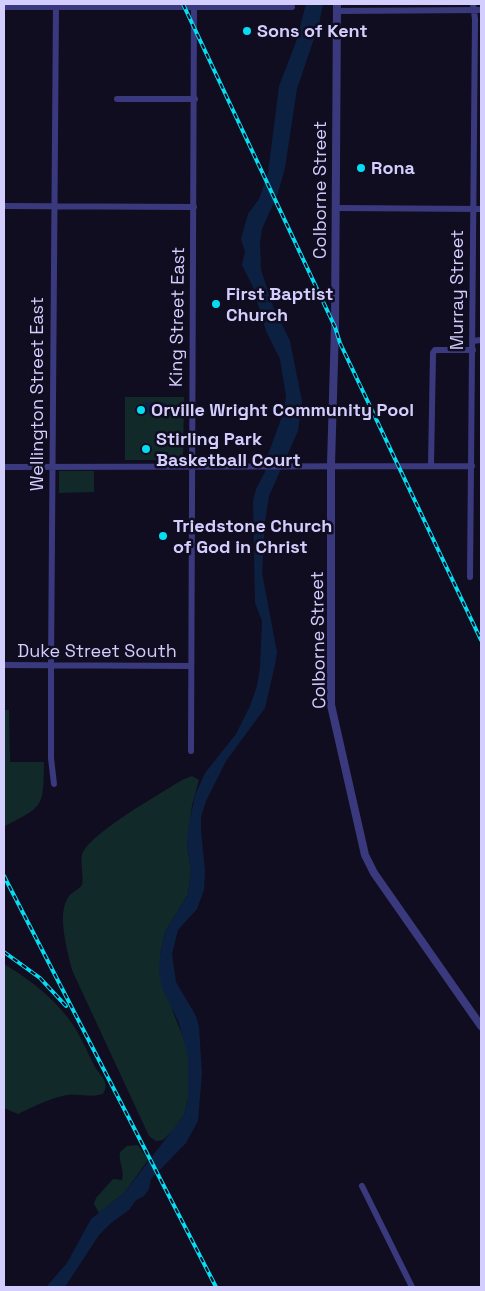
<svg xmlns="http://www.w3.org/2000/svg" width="485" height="1291" viewBox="0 0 485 1291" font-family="'Space Grotesk',sans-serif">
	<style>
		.green { fill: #112a29 }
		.water { fill: #0c2041 }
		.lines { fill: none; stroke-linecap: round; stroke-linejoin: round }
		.minor { stroke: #3b397e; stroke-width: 6 }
		.tertiary { stroke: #3b397e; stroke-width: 8 }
		.rail-casing { stroke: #05ddf2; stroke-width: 4 }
		.rail { stroke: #100d20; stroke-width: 2; stroke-dasharray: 5.5; stroke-linecap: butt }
		.poi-dot { fill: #05ddf2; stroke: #100d20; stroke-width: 2 }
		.labels { text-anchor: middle; stroke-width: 5; stroke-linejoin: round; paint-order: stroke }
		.poi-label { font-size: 18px; font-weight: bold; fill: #d3cefe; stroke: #100d20; text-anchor: start }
		.street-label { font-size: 18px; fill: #d3cefe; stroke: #100d20 }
	</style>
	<rect width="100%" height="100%" fill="#100d20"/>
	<path class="green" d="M 125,397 L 184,397 L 183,460 L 125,460 Z
		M 59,471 L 94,471 L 94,492 L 59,493 Z
		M 4,710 L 9,710 L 10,762 L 44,762 C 43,806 45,806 5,826 Z
		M 192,776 L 199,780 L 192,805 L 187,845 L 191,871 L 188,894 L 165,932 L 160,955 L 173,1012 L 186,1044 L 188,1057 L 188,1098 L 184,1115 L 175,1128 L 163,1140 L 156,1141 L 149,1136 L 72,970 C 68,952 55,912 70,895 C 74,891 78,890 82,885 C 84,875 80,865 82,855 C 88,834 162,793 182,780 Z
		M 4,964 C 29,979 54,998 71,1022 C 81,1036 87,1052 95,1067 C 101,1077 110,1081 103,1094 C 88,1098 81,1093 67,1095 C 50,1098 33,1107 18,1114 L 4,1108 Z
		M 138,1145 L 148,1160 L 125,1192 L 99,1213 L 94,1204 L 96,1198 L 113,1179 L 122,1180 C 125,1170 118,1162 120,1152 L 127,1146 Z"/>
	<path class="water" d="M 306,4 L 323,4 L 319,24 L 297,89 L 285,168 L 278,193 L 262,229 L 260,243 L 261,270 L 273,306 L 290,341 L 302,401 L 298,431 L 269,496 L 265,522 L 262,573 L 277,652 L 275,665 L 265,708 L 226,761 L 206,801 L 201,817 L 201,830 L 205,871 L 204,890 L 197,909 L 178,930 L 172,954 L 176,982 L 196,1016 L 199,1027 L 202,1073 L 198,1121 L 186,1143 L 151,1179 L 149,1189 L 144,1196 L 136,1200 L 129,1210 L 111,1223 L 99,1235 L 65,1287 L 46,1287 L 67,1263 L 91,1219 L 125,1192 L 184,1115 L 188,1098 L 188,1057 L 179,1023 L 162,988 L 159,971 L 160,955 L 165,932 L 188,894 L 191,871 L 187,845 L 188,830 L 195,795 L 205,773 L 236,734 L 250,706 L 257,686 L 260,667 L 262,621 L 255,603 L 253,501 L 256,489 L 265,472 L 266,460 L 284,411 L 286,396 L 280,359 L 266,331 L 252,285 L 242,265 L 245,251 L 241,239 L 248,214 L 259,199 L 268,173 L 279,86 L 296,42 Z
		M 143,402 L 166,402 L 166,414 L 143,414 Z"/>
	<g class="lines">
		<path class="minor" d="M 4,7 L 292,7
			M 337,11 L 481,10
			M 117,99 L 195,99
			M 4,206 L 194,207
			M 336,208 L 481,209
			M 472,341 L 481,340
			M 431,465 L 433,353 L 435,350 L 473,350
			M 4,467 L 472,466
			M 470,577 L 475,19 L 473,4
			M 4,665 L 191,666
			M 191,751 L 194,4
			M 54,784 L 51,758 L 51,666 L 56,4
			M 362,1186 L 412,1287"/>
		<path class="tertiary" d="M 337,4 L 335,327 L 331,464 L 331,705 L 365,855 L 374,873 L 481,1026"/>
		<defs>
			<path id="rail" d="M 183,4 L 335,327 L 340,343 L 481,640
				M 4,876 L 216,1287
				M 4,952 L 40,978 L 66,1006"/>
		</defs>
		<use href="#rail" class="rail-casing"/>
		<use href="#rail" class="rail"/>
	</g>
	<g class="poi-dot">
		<circle cx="247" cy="31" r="5"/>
		<circle cx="361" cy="168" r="5"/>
		<circle cx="216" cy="304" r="5"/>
		<circle cx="141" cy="410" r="5"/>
		<circle cx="146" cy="449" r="5"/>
		<circle cx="163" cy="536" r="5"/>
	</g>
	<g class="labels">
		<g class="poi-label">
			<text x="257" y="37">Sons of Kent</text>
			<text x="371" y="174">Rona</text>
			<text x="226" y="300">First Baptist<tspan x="226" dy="21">Church</tspan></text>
			<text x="151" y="416">Orville Wright Community Pool</text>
			<text x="156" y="445">Stirling Park<tspan x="156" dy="21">Basketball Court</tspan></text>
			<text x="173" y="532">Triedstone Church<tspan x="173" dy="21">of God in Christ</tspan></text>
		</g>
		<g class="street-label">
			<text transform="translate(320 190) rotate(-90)" y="6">Colborne Street</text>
			<text transform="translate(457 290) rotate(-90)" y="6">Murray Street</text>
			<text transform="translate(177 317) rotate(-89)" y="6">King Street East</text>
			<text transform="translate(37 394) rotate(-90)" y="6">Wellington Street East</text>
			<text transform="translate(318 640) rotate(-91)" y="6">Colborne Street</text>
			<text x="97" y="657">Duke Street South</text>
		</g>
	</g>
	<rect width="485" height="1291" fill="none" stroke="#d3cefe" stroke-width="10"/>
</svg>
